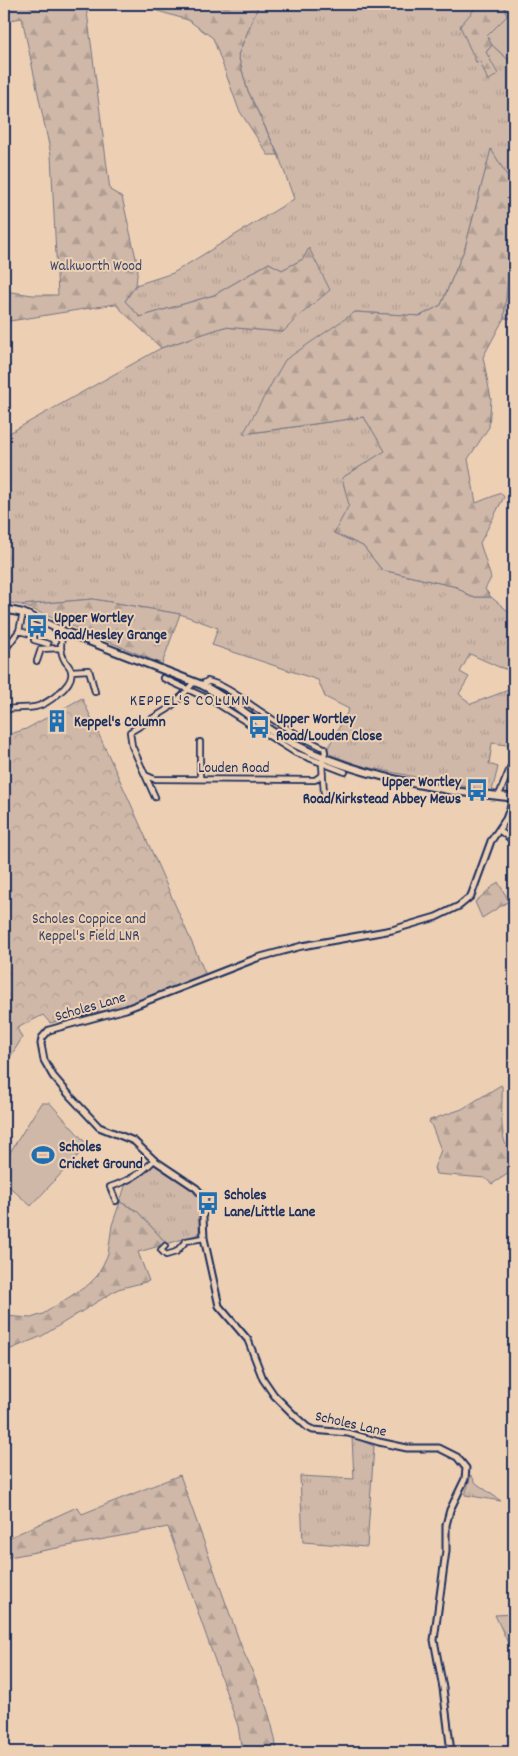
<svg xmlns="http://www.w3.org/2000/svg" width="518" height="1756" viewBox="0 0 518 1756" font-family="Dekko,sans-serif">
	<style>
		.grass { fill: url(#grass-tufts); stroke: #757483 }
		.forest { fill: url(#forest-firs); stroke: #757483 }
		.park { fill: url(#park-crowns); stroke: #757483 }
		.garden { fill: #cfb8a8; stroke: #757483 }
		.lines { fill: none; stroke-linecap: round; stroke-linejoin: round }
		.stream { stroke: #6e6f80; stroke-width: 1 }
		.minor-casing { stroke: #1b2f5e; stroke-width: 8 }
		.tertiary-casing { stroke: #1b2f5e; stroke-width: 9 }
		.primary-casing { stroke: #1b2f5e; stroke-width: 10 }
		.minor { stroke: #edd0b4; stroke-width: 4.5 }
		.tertiary { stroke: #edd0b4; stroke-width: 5 }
		.primary { stroke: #edd0b4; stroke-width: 6 }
		.labels { text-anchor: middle; stroke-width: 4; stroke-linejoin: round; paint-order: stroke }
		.park-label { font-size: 15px; fill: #364469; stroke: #edd0b4 }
		.poi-label { font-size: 15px; font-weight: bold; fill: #1b2f5e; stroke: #edd0b4; text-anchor: start }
		.street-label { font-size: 15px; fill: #1b2f5e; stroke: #edd0b4 }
		.neighbourhood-label { font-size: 16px; letter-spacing: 1px; fill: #1b2f5e; stroke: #edd0b4 }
	</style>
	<defs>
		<pattern id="grass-tufts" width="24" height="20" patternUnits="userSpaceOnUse" patternTransform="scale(1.25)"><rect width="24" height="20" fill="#cfb8a8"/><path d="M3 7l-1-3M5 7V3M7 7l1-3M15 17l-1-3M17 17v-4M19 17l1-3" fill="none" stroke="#b19e93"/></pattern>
		<pattern id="forest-firs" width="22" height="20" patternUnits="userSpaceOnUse" patternTransform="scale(1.25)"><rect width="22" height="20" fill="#cfb8a8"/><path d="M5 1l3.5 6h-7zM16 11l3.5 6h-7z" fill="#b19e93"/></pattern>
		<pattern id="park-crowns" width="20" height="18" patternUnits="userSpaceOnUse" patternTransform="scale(1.25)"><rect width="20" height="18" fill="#cfb8a8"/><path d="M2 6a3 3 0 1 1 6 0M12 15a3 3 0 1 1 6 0" fill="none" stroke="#b19e93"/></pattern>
	</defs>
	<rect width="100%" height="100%" fill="#edd0b4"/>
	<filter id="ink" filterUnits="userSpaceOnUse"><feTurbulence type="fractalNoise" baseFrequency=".02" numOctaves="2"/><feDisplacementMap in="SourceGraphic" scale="10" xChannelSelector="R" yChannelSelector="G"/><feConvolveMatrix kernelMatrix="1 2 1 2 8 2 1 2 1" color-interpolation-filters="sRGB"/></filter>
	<g filter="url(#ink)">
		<path class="grass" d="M 259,4 L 479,4 L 476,62 L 480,60 L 492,45 L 514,65 L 514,187 L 491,150 L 465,248 L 441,305 L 420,316 L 355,312 L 244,434 L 364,417 L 386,451 L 342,478 L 350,505 L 334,533 L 363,546 L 382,570 L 457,587 L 471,597 L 491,597 L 514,616 L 514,672 L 499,667 L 470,654 L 460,672 L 469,677 L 459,694 L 471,704 L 514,688 L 514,746 L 492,743 L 489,764 L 498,767 L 492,791 L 445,783 L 362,766 L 329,754 L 328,748 L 349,709 L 325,697 L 318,680 L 212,645 L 218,628 L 180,614 L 93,599 L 22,605 L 4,602 L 4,436 L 161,348 L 224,327 L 283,332 L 299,316 L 316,263 L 309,249 L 303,259 L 282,270 L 269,263 L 214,295 L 140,317 L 125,301 L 136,285 L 173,273 L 294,199 L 278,154 L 247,89 L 238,55 Z
			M 514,214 L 514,319 L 504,318 Z
			M 213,686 C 250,706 283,731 321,749 L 322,754 L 294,743 L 271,728 Z
			M 153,1164 L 192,1190 L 200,1201 L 199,1234 L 167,1244 L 137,1211 L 120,1202 L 125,1186 Z
			M 352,1437 L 374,1446 L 367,1547 L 303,1542 L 300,1476 L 354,1479 Z
			M 471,1475 L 476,1483 L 501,1501 L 465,1495 Z"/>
		<path class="forest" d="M 4,4 L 86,4 L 110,190 L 122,197 L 138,267 L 136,285 L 125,301 L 140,317 L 214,295 L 269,263 L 282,270 L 303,259 L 309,248 L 330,290 L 299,316 L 283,332 L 224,327 L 161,348 L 115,304 L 4,322 L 4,291 L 33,295 L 58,295 L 51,155 L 22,18 L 4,21 Z
			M 134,4 L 259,4 L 238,55 L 247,89 L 278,155 L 268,155 L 239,110 L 213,38 L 188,20 Z
			M 479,4 L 504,4 L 507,16 L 488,36 L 492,45 L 486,52 L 498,74 L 488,81 L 480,61 L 476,62 L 460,26 Z
			M 491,149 L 514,187 L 514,214 L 504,318 L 483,357 L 491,399 L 489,427 L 468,459 L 476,503 L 501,493 L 504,497 L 480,543 L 491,578 L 485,589 L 491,597 L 471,597 L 457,587 L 382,570 L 363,546 L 334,533 L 349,505 L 342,478 L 385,451 L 364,417 L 243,434 L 285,360 L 355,312 L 420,316 L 441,305 L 465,248 Z
			M 93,599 L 180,614 L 162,664 L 22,605 Z
			M 498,882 L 509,901 L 482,918 L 475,902 Z
			M 501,1085 L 502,1086 C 503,1109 497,1141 514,1158 L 514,1170 L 492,1184 L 485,1178 L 436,1174 L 434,1168 L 441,1150 L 431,1124 L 429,1122 L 430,1120 L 462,1109 Z
			M 120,1202 L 137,1211 L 167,1244 L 138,1252 L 149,1281 L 118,1289 L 42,1336 L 11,1349 L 4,1357 L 4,1316 L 31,1318 L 43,1314 L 88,1285 L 98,1275 L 108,1254 L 112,1225 Z
			M 180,1475 L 243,1651 C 258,1683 273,1717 277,1752 L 242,1752 L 238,1726 L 168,1527 L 4,1558 L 4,1540 L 77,1507 L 82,1514 Z
			M 514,1614 L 514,1656 L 495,1615 Z"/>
		<path class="park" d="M 82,698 L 130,802 L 206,975 L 133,1004 L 50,1023 L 43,1015 L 17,1028 L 22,1038 L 4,1067 L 4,736 L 26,729 Z"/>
		<path class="garden" d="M 504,4 L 514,4 L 514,65 L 492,45 L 487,36 L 507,16 Z
			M 41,1103 L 50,1103 L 84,1141 L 83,1150 L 31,1206 L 4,1182 L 4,1162 Z"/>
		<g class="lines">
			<path class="stream" d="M 4,1058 L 10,1047"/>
			<defs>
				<path id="minor" d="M 19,631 L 34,635 L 34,640 L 48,644
					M 4,651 L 19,631 L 23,613
					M 37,661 L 41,649 L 60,648
					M 71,671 L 89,670 L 95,692
					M 163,678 L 213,701 L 296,753 L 345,772
					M 202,685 L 207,681 C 225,685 242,699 257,709 C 279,724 300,737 324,748 L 325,752 L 322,764 L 324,793
					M 4,710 C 16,707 23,709 35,707 C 46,705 75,685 71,671 C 71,668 67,664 65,661 C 59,651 61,642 63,631
					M 145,775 L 154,779 L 315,780 L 322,775
					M 200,779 L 200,742
					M 499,795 L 511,766
					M 155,797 L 132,746 L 130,732 L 168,709 L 182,696 L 194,682
					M 499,830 L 514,842
					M 514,859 L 514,858
					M 116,1201 L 110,1187 C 128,1181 141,1174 154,1160
					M 165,1246 L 161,1250 L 166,1255 L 176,1252 L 186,1241 L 204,1238"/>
				<path id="tertiary" d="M 451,1752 L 443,1688 L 434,1640 L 446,1551 L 446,1525 L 450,1510 L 465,1479 L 466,1468 L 457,1457 L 439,1448 L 407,1448 L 379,1442 L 348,1433 L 313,1430 L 307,1427 L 295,1416 L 274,1395 L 263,1379 L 248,1340 L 219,1306 L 204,1238 L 203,1218 L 205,1198 L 196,1188 L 154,1160 L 134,1141 L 99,1127 L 71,1097 L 53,1076 L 44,1060 L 41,1044 L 42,1038 L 49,1030 L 126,1009 L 257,958 L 302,946 L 392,930 L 436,917 L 459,906 L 471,896 L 491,841 L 506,819 L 514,797"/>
				<path id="primary" d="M 4,609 L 23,613 L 63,631 L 202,685 C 234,701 261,728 294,744 C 339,768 393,780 443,789 C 466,794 490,794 514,798"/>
			</defs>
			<use href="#minor" class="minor-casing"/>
			<use href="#tertiary" class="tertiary-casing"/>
			<use href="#primary" class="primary-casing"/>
			<use href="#minor" class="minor"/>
			<use href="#tertiary" class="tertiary"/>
			<use href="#primary" class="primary"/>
		</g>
	</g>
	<defs>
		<symbol id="bus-bare" viewBox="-9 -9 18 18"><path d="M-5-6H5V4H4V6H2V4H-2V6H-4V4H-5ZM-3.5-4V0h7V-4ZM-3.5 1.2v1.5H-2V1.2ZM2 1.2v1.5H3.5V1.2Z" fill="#1f6fb2" stroke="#edd0b4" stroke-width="2.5" paint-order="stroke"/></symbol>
		<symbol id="building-bare" viewBox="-9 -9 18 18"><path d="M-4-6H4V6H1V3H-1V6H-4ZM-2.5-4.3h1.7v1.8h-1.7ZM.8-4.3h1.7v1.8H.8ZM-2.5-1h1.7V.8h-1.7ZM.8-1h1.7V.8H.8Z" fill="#1f6fb2" stroke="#edd0b4" stroke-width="2.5" paint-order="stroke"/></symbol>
		<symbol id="stadium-bare" viewBox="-9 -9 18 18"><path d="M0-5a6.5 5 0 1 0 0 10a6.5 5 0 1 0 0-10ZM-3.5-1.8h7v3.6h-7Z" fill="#1f6fb2" stroke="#edd0b4" stroke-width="2.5" paint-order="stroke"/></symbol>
	</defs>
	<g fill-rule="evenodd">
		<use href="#bus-bare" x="21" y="610" width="32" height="32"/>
		<use href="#building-bare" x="41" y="705" width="32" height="32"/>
		<use href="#bus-bare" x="243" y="711" width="32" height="32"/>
		<use href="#bus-bare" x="461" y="774" width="32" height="32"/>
		<use href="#stadium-bare" x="27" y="1139" width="32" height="32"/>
		<use href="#bus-bare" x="192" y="1187" width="32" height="32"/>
	</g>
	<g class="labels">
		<g class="park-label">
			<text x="96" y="270">Walkworth Wood</text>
			<text x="89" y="923">Scholes Coppice and<tspan x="89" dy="17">Keppel's Field LNR</tspan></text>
		</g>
		<g class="poi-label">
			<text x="54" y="622">Upper Wortley<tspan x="54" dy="17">Road/Hesley Grange</tspan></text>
			<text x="276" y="723">Upper Wortley<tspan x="276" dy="17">Road/Louden Close</tspan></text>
			<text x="74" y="726">Keppel's Column</text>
			<text x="461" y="786" text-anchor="end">Upper Wortley<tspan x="461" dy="17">Road/Kirkstead Abbey Mews</tspan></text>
			<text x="59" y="1151">Scholes<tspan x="59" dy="17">Cricket Ground</tspan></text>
			<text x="224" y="1199">Scholes<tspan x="224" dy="17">Lane/Little Lane</tspan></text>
		</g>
		<g class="street-label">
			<text x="234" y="772">Louden Road</text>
			<text transform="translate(90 1006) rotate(-16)" y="5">Scholes Lane</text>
			<text transform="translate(351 1423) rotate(13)" y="5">Scholes Lane</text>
		</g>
		<g class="neighbourhood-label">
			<text x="190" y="705">KEPPEL'S COLUMN</text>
		</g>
	</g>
	<rect width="518" height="1756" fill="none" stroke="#edd0b4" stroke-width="20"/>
	<rect x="10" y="10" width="498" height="1736" fill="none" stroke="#1b2f5e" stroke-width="2" filter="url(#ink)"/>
</svg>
